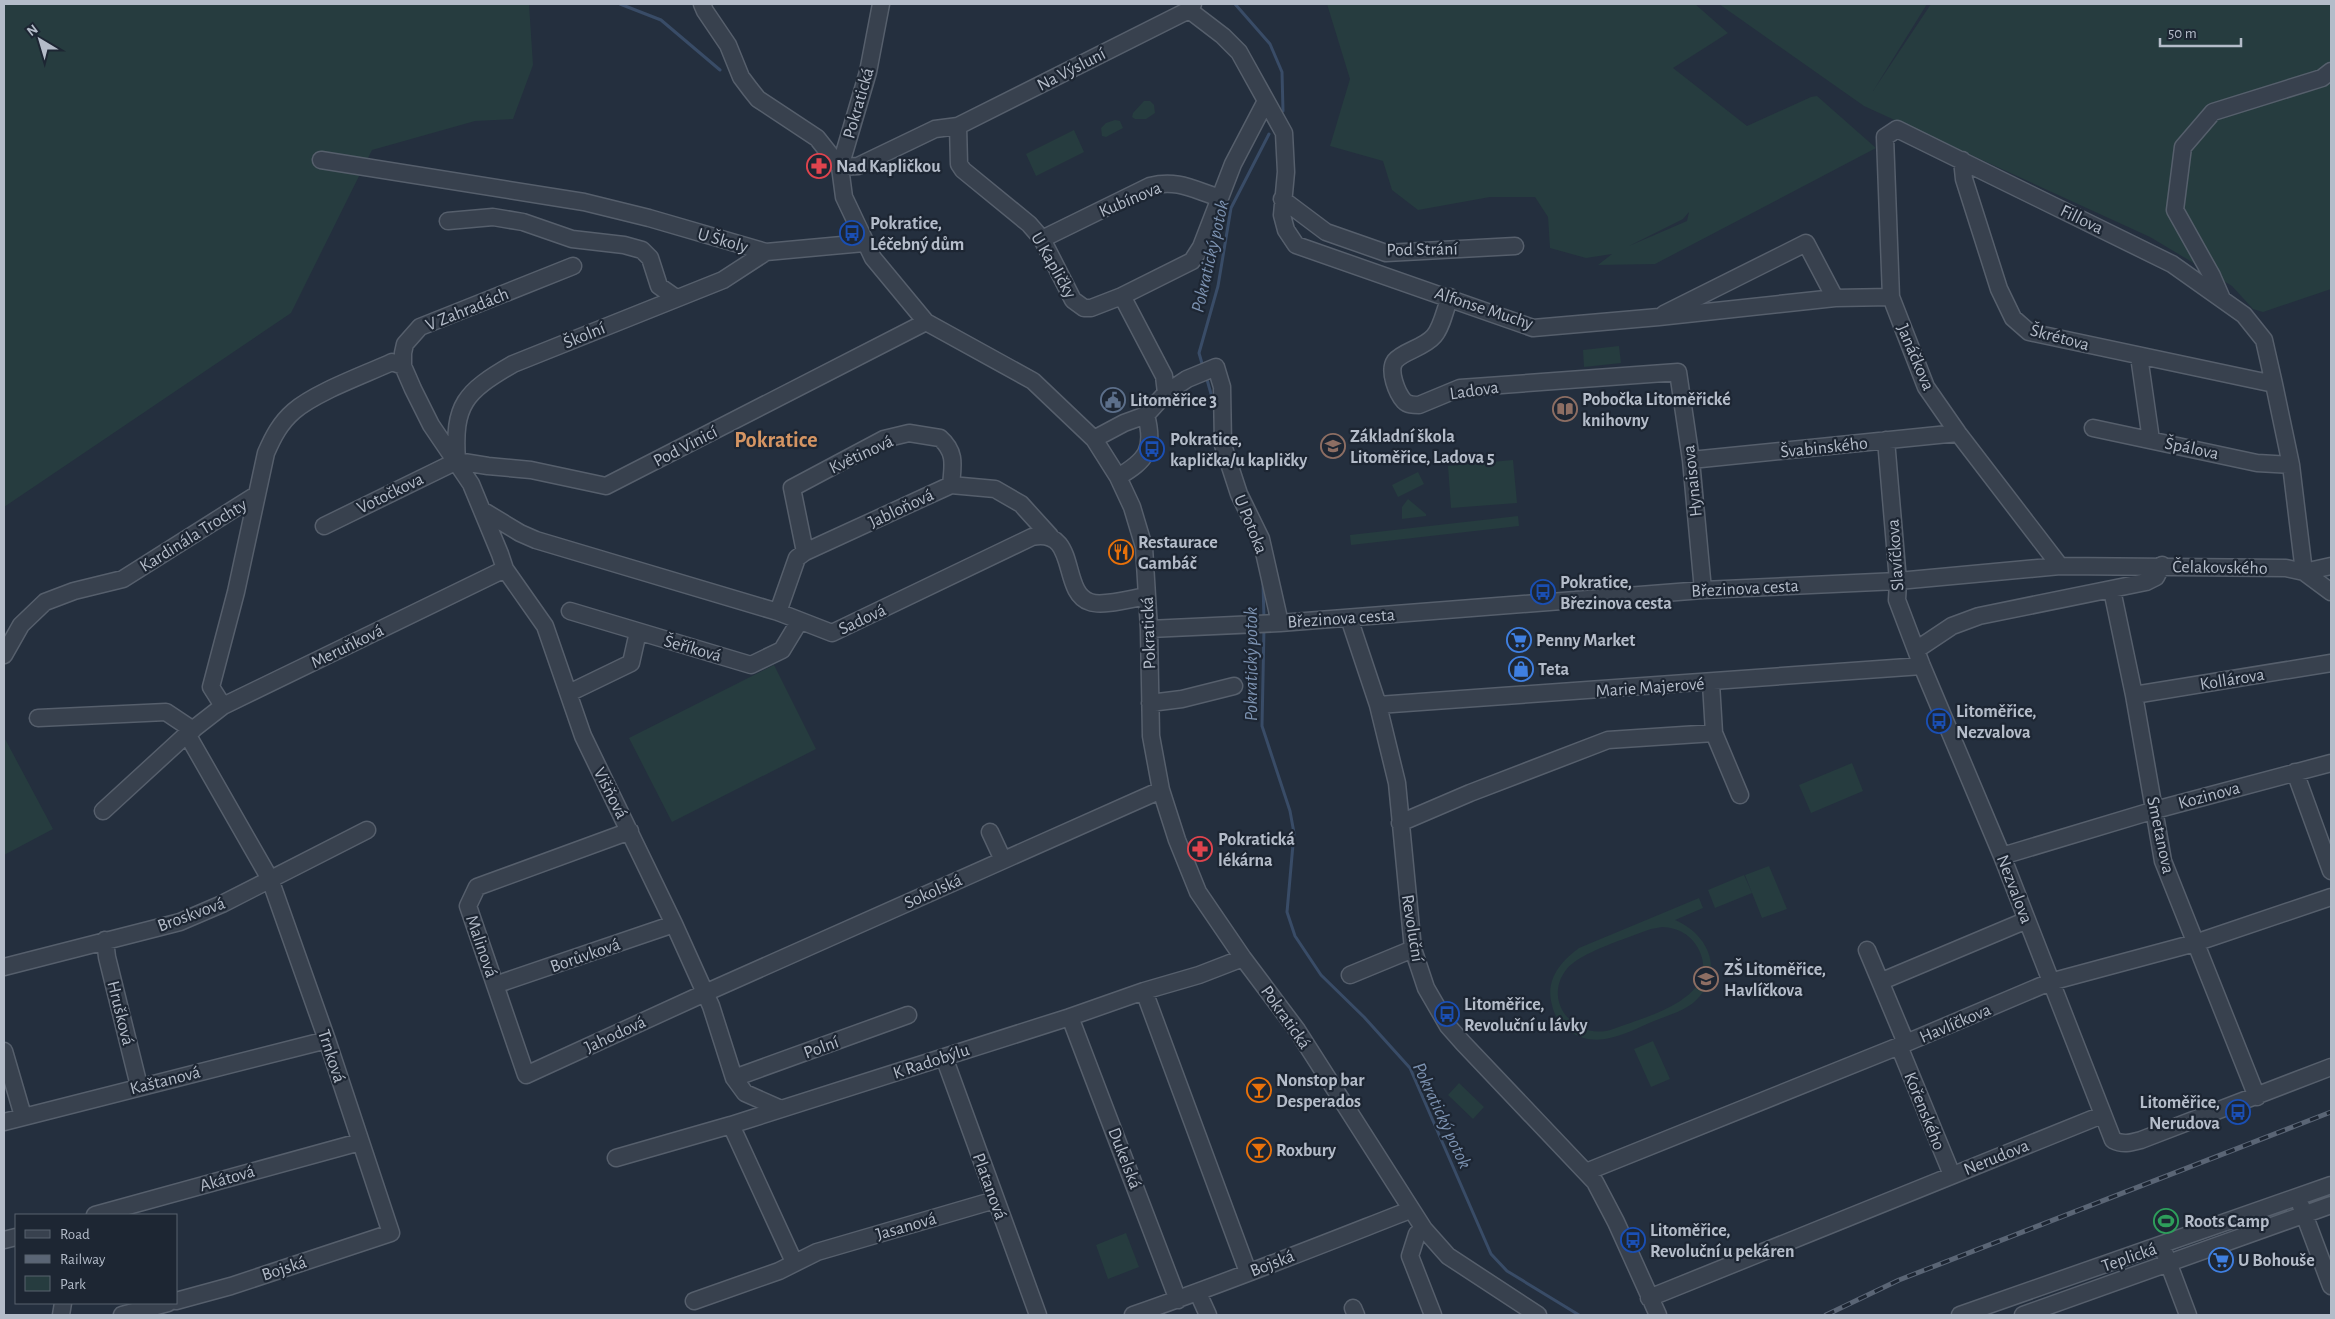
<svg xmlns="http://www.w3.org/2000/svg" width="2335" height="1319" viewBox="0 0 2335 1319" font-family="'Alegreya Sans',sans-serif">
	<style>
		.green { fill: #263c3f; fill-rule: evenodd }
		.lines { fill: none; stroke-linecap: round; stroke-linejoin: round }
		.stream { stroke: #394c67; stroke-width: 3 }
		.minor-casing { stroke: #565f6c; stroke-width: 19 }
		.minor { stroke: #38414e; stroke-width: 16 }
		.rail-casing { stroke: #5a6575; stroke-width: 5 }
		.rail { stroke: #1d2633; stroke-width: 3; stroke-dasharray: 9; stroke-linecap: butt }
		.labels { text-anchor: middle; stroke-width: 4.5; stroke-linejoin: round; paint-order: stroke }
		.street-label { font-size: 18px; fill: #b4bcc9; stroke: #1d2633 }
		.poi-label { font-size: 18px; font-weight: bold; fill: #b4bcc9; stroke: #1d2633; text-anchor: start }
		.water-label { font-size: 19px; font-style: italic; fill: #7c92b1; stroke: #1d2633 }
		.district-label { font-size: 22px; font-weight: bold; fill: #d59563; stroke: #1d2633 }
	</style>
	<rect width="100%" height="100%" fill="#242f3e"/>
	<path class="green" d="M 4,4 L 529,4 L 533,65 L 513,119 L 475,121 L 372,150 L 291,313 L 4,507 Z
		M 1327,4 L 1695,4 L 1728,33 L 1673,68 L 1747,126 L 1811,97 L 1817,96 L 1876,148 L 1655,264 L 1598,265 L 1612,254 L 1586,258 L 1550,248 L 1548,217 L 1535,197 L 1490,197 L 1418,210 L 1392,190 L 1383,161 L 1330,146 L 1350,79 ZM 1689,212 L 1687,221 L 1629,246 L 1683,219 Z
		M 1719,4 L 1927,4 L 1873,91 L 1931,4 L 2331,4 L 2331,289 L 2263,312 L 2253,309 L 2232,286 L 2150,237 L 1864,106 Z
		M 1144,101 L 1150,101 L 1154,105 L 1155,113 L 1146,119 L 1135,119 L 1132,117 L 1133,113 Z
		M 1115,120 L 1120,121 L 1123,128 L 1106,137 L 1102,136 L 1101,128 L 1106,123 Z
		M 1074,130 L 1084,152 L 1036,176 L 1026,154 Z
		M 1619,346 L 1621,363 L 1584,367 L 1583,350 Z
		M 1513,460 L 1517,503 L 1451,508 L 1448,466 Z
		M 1418,472 L 1424,484 L 1398,497 L 1392,485 Z
		M 1408,499 L 1426,514 L 1426,516 L 1402,519 L 1402,507 Z
		M 1518,516 L 1519,526 L 1351,545 L 1350,535 Z
		M 774,665 L 816,749 L 672,822 L 629,738 Z
		M 4,737 L 53,829 L 4,855 Z
		M 1852,763 L 1863,791 L 1811,813 L 1799,785 Z
		M 1769,866 L 1787,909 L 1762,918 L 1745,875 Z
		M 1744,875 L 1752,893 L 1715,908 L 1708,890 Z
		M 1699,898 L 1703,908 L 1675,920 C 1706,933 1724,967 1700,996 C 1689,1010 1669,1015 1654,1021 C 1626,1033 1596,1051 1568,1030 C 1560,1024 1554,1015 1552,1005 C 1545,980 1560,962 1579,948 ZM 1662,927 C 1678,928 1691,934 1699,950 C 1722,998 1645,1017 1613,1029 C 1578,1042 1541,1003 1566,970 C 1578,953 1630,937 1651,929 Z
		M 1653,1041 L 1670,1079 L 1651,1087 L 1634,1049 Z
		M 1459,1083 L 1484,1107 L 1473,1119 L 1448,1095 Z
		M 1126,1233 L 1139,1267 L 1108,1279 L 1096,1245 Z"/>
	<g class="lines">
		<path class="stream" d="M 620,4 L 661,20 L 720,70
			M 1235,4 L 1270,44 L 1282,72 L 1283,111
			M 1203,367 L 1199,353 L 1218,286 L 1231,208 L 1269,134
			M 1206,376 L 1215,408
			M 1263,583 L 1264,619
			M 1264,628 L 1262,726 L 1290,811 L 1294,833 L 1287,912 L 1295,936 L 1321,975 L 1364,1017 L 1410,1068 L 1491,1254 L 1507,1271 L 1579,1315"/>
		<defs>
			<path id="minor" d="M 702,4 L 705,11 L 728,45 L 741,77 L 750,89 L 758,99 L 817,138 L 840,167
				M 881,4 L 868,72 L 840,167 L 844,197 L 873,258 L 926,322 L 1033,381 L 1094,439 L 1118,477 L 1132,507 L 1144,547 L 1149,629 L 1151,736 L 1161,790 L 1177,840 L 1198,892 L 1243,958 L 1297,1030 L 1424,1229 L 1448,1256 L 1538,1315
				M 1189,10 L 1223,36 L 1239,52 L 1284,133 L 1286,172 L 1282,215 L 1286,230 L 1296,245 L 1533,328 L 1659,317 L 1835,298 L 1891,297
				M 958,126 L 959,164 L 963,170 L 1029,224 L 1042,239 L 1073,300 L 1084,308 L 1091,308 L 1122,296 L 1192,261 L 1201,247 L 1233,164 L 1266,101
				M 321,160 L 584,202 L 649,218 L 766,252 L 864,243
				M 1962,160 L 1964,179 L 1999,289 L 2013,318 L 2029,332 L 2274,384
				M 840,167 L 858,166 L 935,129 L 958,126 L 1189,10 L 1193,4
				M 1282,199 L 1326,232 L 1386,253 L 1515,246
				M 448,221 L 493,217 L 523,222 L 572,239 L 624,245 L 642,250 L 650,258 L 659,286 L 676,298
				M 1042,239 L 1150,186 C 1178,179 1194,190 1220,198
				M 573,266 L 420,327 L 405,344 L 403,353 L 403,366 L 413,389 L 431,425 L 471,484 L 500,554 L 505,569 L 545,626 L 583,736 L 674,924 L 711,1006 L 734,1078 L 745,1093 L 781,1109
				M 1450,297 C 1445,309 1442,327 1434,336 C 1424,348 1403,351 1395,361 C 1388,371 1397,393 1404,401 C 1408,405 1413,405 1419,405 L 1460,388 L 1678,372 L 1691,460 L 1703,590
				M 2222,299 L 2212,276 L 2175,210 L 2183,147 L 2213,112 L 2322,78 L 2331,71
				M 1664,314 L 1806,243 L 1835,298
				M 2139,356 L 2151,440
				M 1166,393 L 1187,379 L 1216,367 L 1222,387 L 1223,445 L 1239,494 L 1261,539 L 1280,623
				M 2093,428 L 2257,463 L 2291,465
				M 1094,439 L 1124,423 L 1146,415 L 1166,393 L 1164,376 L 1122,296
				M 1886,440 L 1898,581 L 1897,600 L 1922,666 L 2002,856 L 2113,1140 C 2123,1145 2130,1143 2141,1140 L 2331,1067
				M 1691,460 L 1958,433
				M 457,461 L 488,466 L 531,470 L 606,486 L 926,322
				M 457,461 C 453,404 465,392 513,364 L 723,280 L 766,252
				M 1118,477 C 1147,460 1155,449 1146,415
				M 482,510 L 520,533 L 536,540 L 778,612 L 832,633 L 1032,537 C 1079,527 1060,593 1090,602 C 1103,607 1133,598 1147,596
				M 324,526 L 457,461
				M 805,552 L 792,488 L 884,439 L 909,433 L 940,438 C 956,452 953,465 951,485
				M 2060,566 L 1958,433 L 1926,387 L 1891,297 L 1885,137 L 1897,129 L 2172,264 L 2244,315 L 2264,340 L 2274,384 L 2291,465 L 2304,572
				M 2304,572 L 2331,566
				M 2112,590 L 2134,695 L 2163,861 L 2257,1097
				M 570,611 L 751,665 L 782,650 L 799,622
				M 778,612 L 797,558 L 805,552 L 951,485 L 995,489 L 1021,504 L 1050,536
				M 1349,618 L 1378,705 L 1397,783 L 1413,949 L 1426,988 L 1448,1026 L 1463,1043 L 1595,1182 L 1616,1222 L 1658,1315
				M 1149,629 L 1280,623 L 1703,590 L 1898,581 L 2060,566 L 2286,568 L 2304,572 L 2331,592
				M 1916,650 L 1952,626 L 1979,616 L 2146,582 L 2156,577 L 2162,565
				M 4,655 L 21,625 L 45,602 L 74,591 L 123,579 L 256,495
				M 1711,683 L 1714,733 L 1740,795
				M 569,693 L 631,663 L 638,632
				M 2134,695 L 2331,663
				M 1150,703 L 1182,699 L 1234,686
				M 1378,705 L 1922,666
				M 223,706 L 211,687 L 236,592 L 266,453 C 273,437 280,423 294,411 C 316,392 364,375 392,362 L 403,366
				M 38,718 L 166,712 L 193,730
				M 2295,772 L 2331,871
				M 103,811 L 187,734 L 223,706 L 505,569
				M 1400,823 L 1470,793 L 1608,740 L 1714,733
				M 630,831 L 477,887 L 468,906 L 526,1075 L 705,993 L 1161,790
				M 990,832 L 1003,860
				M 2002,856 L 2155,810 L 2331,763
				M 105,940 L 107,957 L 139,1086
				M 1867,950 L 1906,1043
				M 4,967 L 180,922 L 222,904 L 367,830
				M 1350,975 L 1413,949
				M 1882,981 L 2027,920
				M 495,985 L 674,924
				M 1144,991 L 1248,1272
				M 1070,1017 L 1178,1300
				M 1899,1046 L 1952,1175
				M 4,1051 L 23,1116
				M 944,1057 L 1038,1315
				M 734,1078 L 908,1015
				M 4,1122 L 327,1040
				M 731,1125 L 794,1262
				M 616,1158 L 731,1125 L 1070,1017 L 1144,991 L 1199,975 L 1243,958
				M 1586,1172 L 1899,1046 L 2050,982 L 2195,943 L 2331,897
				M 2301,1206 L 2331,1286
				M 95,1215 L 360,1142
				M 1424,1229 L 1417,1234 L 1410,1256 L 1433,1315
				M 4,1240 L 16,1237
				M 2165,1254 L 2188,1315
				M 1198,1293 L 1208,1315
				M 1649,1298 L 2102,1115
				M 176,1301 L 231,1286 L 391,1233 L 327,1040 L 270,879 L 187,734
				M 694,1301 L 779,1271 L 817,1252 L 995,1200
				M 1353,1308 L 1356,1315
				M 61,1315 L 63,1303
				M 122,1315 L 168,1303
				M 1133,1315 C 1226,1283 1318,1246 1410,1210
				M 1960,1315 L 2331,1185
				M 2023,1315 L 2331,1205"/>
		</defs>
		<use href="#minor" class="minor-casing"/>
		<use href="#minor" class="minor"/>
		<defs>
			<path id="rail" d="M 1826,1315 L 1899,1280 L 2331,1112"/>
		</defs>
		<use href="#rail" class="rail-casing"/>
		<use href="#rail" class="rail"/>
	</g>
	<defs>
		<symbol id="pharmacy-ring" viewBox="-11 -11 22 22"><circle r="9.5" fill="#1d2633" stroke="#e0444e" stroke-width="1.5"/><path d="M-2-6h4v4h4v4h-4v4h-4v-4h-4v-4h4Z" fill="#e0444e"/></symbol>
		<symbol id="bus-ring" viewBox="-11 -11 22 22"><circle r="9.5" fill="#1d2633" stroke="#1a4fb4" stroke-width="1.5"/><path d="M-5-6H5V4H4V6H2V4H-2V6H-4V4H-5ZM-3.5-4V0h7V-4ZM-3.5 1.2v1.5H-2V1.2ZM2 1.2v1.5H3.5V1.2Z" fill="#1a4fb4"/></symbol>
		<symbol id="civic-ring" viewBox="-11 -11 22 22"><circle r="9.5" fill="#1d2633" stroke="#5c6f8a" stroke-width="1.5"/><path d="M-.6-6.5H3V-4.5H.6V-3L4-1V1h2V6H-6V1h2V-1L-.6-3ZM-1.2 2.5V6h2.4V2.5Z" fill="#5c6f8a"/></symbol>
		<symbol id="library-ring" viewBox="-11 -11 22 22"><circle r="9.5" fill="#1d2633" stroke="#8d6e63" stroke-width="1.5"/><path d="M-6-4Q-3-5.5-.7-3.5V5Q-3 3-6 4ZM6-4Q3-5.5 .7-3.5V5Q3 3 6 4Z" fill="#8d6e63"/></symbol>
		<symbol id="school-ring" viewBox="-11 -11 22 22"><circle r="9.5" fill="#1d2633" stroke="#8d6e63" stroke-width="1.5"/><path d="M0-5L7-2L0 1L-7-2ZM-4 1L0 2.5L4 1V4Q0 6-4 4Z" fill="#8d6e63"/></symbol>
		<symbol id="restaurant-ring" viewBox="-11 -11 22 22"><circle r="9.5" fill="#1d2633" stroke="#e8710a" stroke-width="1.5"/><path d="M-5-6h1v4h1v-4h1v4h1v-4h1v5L-1.5 .5V6h-2V.5L-5-1ZM5-6V6H3V1.5H1.5Q1.5-4 5-6Z" fill="#e8710a"/></symbol>
		<symbol id="supermarket-ring" viewBox="-11 -11 22 22"><circle r="9.5" fill="#1d2633" stroke="#3f7fe0" stroke-width="1.5"/><path d="M-6-5.5h2.5l.6 2H6L4.5 2H-2.5L-4.4-4H-6ZM-1.5 3.2a1.3 1.3 0 1 0 .1 0ZM3 3.2a1.3 1.3 0 1 0 .1 0Z" fill="#3f7fe0"/></symbol>
		<symbol id="shop-ring" viewBox="-11 -11 22 22"><circle r="9.5" fill="#1d2633" stroke="#3f7fe0" stroke-width="1.5"/><path d="M-5-2.5h2.3a2.7 3.5 0 0 1 5.4 0H5L5.5 6h-11ZM-1.5-2.5h3a1.5 2.3 0 0 0-3 0Z" fill="#3f7fe0"/></symbol>
		<symbol id="bar-ring" viewBox="-11 -11 22 22"><circle r="9.5" fill="#1d2633" stroke="#e8710a" stroke-width="1.5"/><path d="M-6-5H6L.8 .8V4.5H3.5V6h-7V4.5H-.8V.8Z" fill="#e8710a"/></symbol>
		<symbol id="stadium-ring" viewBox="-11 -11 22 22"><circle r="9.5" fill="#1d2633" stroke="#2e9e5b" stroke-width="1.5"/><path d="M0-5a6.5 5 0 1 0 0 10a6.5 5 0 1 0 0-10ZM-3.5-1.8h7v3.6h-7Z" fill="#2e9e5b"/></symbol>
	</defs>
	<g fill-rule="evenodd">
		<use href="#pharmacy-ring" x="805" y="152" width="28" height="28"/>
		<use href="#bus-ring" x="838" y="219" width="28" height="28"/>
		<use href="#civic-ring" x="1099" y="386" width="28" height="28"/>
		<use href="#library-ring" x="1551" y="395" width="28" height="28"/>
		<use href="#school-ring" x="1319" y="432" width="28" height="28"/>
		<use href="#bus-ring" x="1138" y="435" width="28" height="28"/>
		<use href="#restaurant-ring" x="1107" y="538" width="28" height="28"/>
		<use href="#bus-ring" x="1529" y="578" width="28" height="28"/>
		<use href="#supermarket-ring" x="1505" y="626" width="28" height="28"/>
		<use href="#shop-ring" x="1507" y="655" width="28" height="28"/>
		<use href="#bus-ring" x="1925" y="707" width="28" height="28"/>
		<use href="#pharmacy-ring" x="1186" y="835" width="28" height="28"/>
		<use href="#school-ring" x="1692" y="965" width="28" height="28"/>
		<use href="#bus-ring" x="1433" y="1000" width="28" height="28"/>
		<use href="#bar-ring" x="1245" y="1076" width="28" height="28"/>
		<use href="#bus-ring" x="2224" y="1098" width="28" height="28"/>
		<use href="#bar-ring" x="1245" y="1136" width="28" height="28"/>
		<use href="#stadium-ring" x="2152" y="1207" width="28" height="28"/>
		<use href="#bus-ring" x="1619" y="1226" width="28" height="28"/>
		<use href="#supermarket-ring" x="2207" y="1246" width="28" height="28"/>
	</g>
	<g class="labels">
		<g class="street-label">
			<text transform="translate(1071 69) rotate(-27)" y="6">Na Výsluní</text>
			<text transform="translate(858 103) rotate(-74)" y="6">Pokratická</text>
			<text transform="translate(1130 199) rotate(-23)" y="6">Kubínova</text>
			<text transform="translate(2082 219) rotate(26)" y="6">Fillova</text>
			<text transform="translate(723 240) rotate(16)" y="6">U Školy</text>
			<text transform="translate(1422 249) rotate(-1)" y="6">Pod Strání</text>
			<text transform="translate(1054 265) rotate(60)" y="6">U Kapličky</text>
			<text transform="translate(1484 308) rotate(18)" y="6">Alfonse Muchy</text>
			<text transform="translate(467 309) rotate(-22)" y="6">V Zahradách</text>
			<text transform="translate(584 335) rotate(-22)" y="6">Školní</text>
			<text transform="translate(2060 337) rotate(15)" y="6">Škrétova</text>
			<text transform="translate(1916 357) rotate(67)" y="6">Janáčkova</text>
			<text transform="translate(1474 390) rotate(-8)" y="6">Ladova</text>
			<text transform="translate(685 446) rotate(-27)" y="6">Pod Vinicí</text>
			<text transform="translate(1824 447) rotate(-6)" y="6">Švabinského</text>
			<text transform="translate(2192 448) rotate(12)" y="6">Špálova</text>
			<text transform="translate(861 454) rotate(-25)" y="6">Květinová</text>
			<text transform="translate(1692 481) rotate(-96)" y="6">Hynaisova</text>
			<text transform="translate(390 493) rotate(-26)" y="6">Votočkova</text>
			<text transform="translate(901 508) rotate(-25)" y="6">Jabloňová</text>
			<text transform="translate(1251 524) rotate(68)" y="6">U Potoka</text>
			<text transform="translate(193 535) rotate(-32)" y="6">Kardinála Trochty</text>
			<text transform="translate(1895 555) rotate(-94)" y="6">Slavíčkova</text>
			<text transform="translate(2220 567) rotate(1)" y="6">Čelakovského</text>
			<text transform="translate(1745 588) rotate(-3)" y="6">Březinova cesta</text>
			<text transform="translate(1341 618) rotate(-4)" y="6">Březinova cesta</text>
			<text transform="translate(862 619) rotate(-25)" y="6">Sadová</text>
			<text transform="translate(1148 633) rotate(-92)" y="6">Pokratická</text>
			<text transform="translate(347 646) rotate(-26)" y="6">Meruňková</text>
			<text transform="translate(693 648) rotate(16)" y="6">Šeříková</text>
			<text transform="translate(2232 679) rotate(-9)" y="6">Kollárova</text>
			<text transform="translate(1650 687) rotate(-4)" y="6">Marie Majerové</text>
			<text transform="translate(611 793) rotate(63)" y="6">Višňová</text>
			<text transform="translate(2209 795) rotate(-15)" y="6">Kozinova</text>
			<text transform="translate(2161 835) rotate(78)" y="6">Smetanova</text>
			<text transform="translate(2015 889) rotate(69)" y="6">Nezvalova</text>
			<text transform="translate(933 891) rotate(-24)" y="6">Sokolská</text>
			<text transform="translate(191 914) rotate(-20)" y="6">Broskvová</text>
			<text transform="translate(1413 928) rotate(81)" y="6">Revoluční</text>
			<text transform="translate(482 946) rotate(71)" y="6">Malinová</text>
			<text transform="translate(585 955) rotate(-19)" y="6">Borůvková</text>
			<text transform="translate(121 1013) rotate(76)" y="6">Hrušková</text>
			<text transform="translate(1286 1017) rotate(55)" y="6">Pokratická</text>
			<text transform="translate(1955 1023) rotate(-23)" y="6">Havlíčkova</text>
			<text transform="translate(615 1034) rotate(-25)" y="6">Jahodová</text>
			<text transform="translate(821 1047) rotate(-20)" y="6">Polní</text>
			<text transform="translate(332 1056) rotate(72)" y="6">Trnková</text>
			<text transform="translate(931 1061) rotate(-18)" y="6">K Radobýlu</text>
			<text transform="translate(165 1080) rotate(-14)" y="6">Kaštanová</text>
			<text transform="translate(1925 1111) rotate(68)" y="6">Kořenského</text>
			<text transform="translate(1996 1157) rotate(-22)" y="6">Nerudova</text>
			<text transform="translate(1125 1158) rotate(69)" y="6">Dukelská</text>
			<text transform="translate(227 1178) rotate(-16)" y="6">Akátová</text>
			<text transform="translate(990 1186) rotate(70)" y="6">Platanová</text>
			<text transform="translate(906 1226) rotate(-16)" y="6">Jasanová</text>
			<text transform="translate(2129 1257) rotate(-19)" y="6">Teplická</text>
			<text transform="translate(1272 1263) rotate(-21)" y="6">Bojská</text>
			<text transform="translate(284 1268) rotate(-18)" y="6">Bojská</text>
		</g>
		<g class="poi-label">
			<text x="836" y="172">Nad Kapličkou</text>
			<text x="870" y="229">Pokratice,<tspan x="870" dy="21">Léčebný dům</tspan></text>
			<text x="1582" y="405">Pobočka Litoměřické<tspan x="1582" dy="21">knihovny</tspan></text>
			<text x="1130" y="406">Litoměřice 3</text>
			<text x="1350" y="442">Základní škola<tspan x="1350" dy="21">Litoměřice, Ladova 5</tspan></text>
			<text x="1170" y="445">Pokratice,<tspan x="1170" dy="21">kaplička/u kapličky</tspan></text>
			<text x="1138" y="548">Restaurace<tspan x="1138" dy="21">Gambáč</tspan></text>
			<text x="1560" y="588">Pokratice,<tspan x="1560" dy="21">Březinova cesta</tspan></text>
			<text x="1536" y="646">Penny Market</text>
			<text x="1538" y="675">Teta</text>
			<text x="1956" y="717">Litoměřice,<tspan x="1956" dy="21">Nezvalova</tspan></text>
			<text x="1218" y="845">Pokratická<tspan x="1218" dy="21">lékárna</tspan></text>
			<text x="1724" y="975">ZŠ Litoměřice,<tspan x="1724" dy="21">Havlíčkova</tspan></text>
			<text x="1464" y="1010">Litoměřice,<tspan x="1464" dy="21">Revoluční u lávky</tspan></text>
			<text x="1276" y="1086">Nonstop bar<tspan x="1276" dy="21">Desperados</tspan></text>
			<text x="2220" y="1108" text-anchor="end">Litoměřice,<tspan x="2220" dy="21">Nerudova</tspan></text>
			<text x="1276" y="1156">Roxbury</text>
			<text x="2184" y="1227">Roots Camp</text>
			<text x="1650" y="1236">Litoměřice,<tspan x="1650" dy="21">Revoluční u pekáren</tspan></text>
			<text x="2238" y="1266">U Bohouše</text>
		</g>
		<g class="water-label">
			<text transform="translate(1209 256) rotate(-77)" y="7">Pokratický potok</text>
			<text transform="translate(1250 664) rotate(-90)" y="7">Pokratický potok</text>
			<text transform="translate(1443 1115) rotate(65)" y="7">Pokratický potok</text>
		</g>
		<g class="district-label">
			<text x="776" y="447">Pokratice</text>
		</g>
	</g>
	<rect width="2335" height="1319" fill="none" stroke="#b4bcc9" stroke-width="10"/>
	<rect x="15" y="1214" width="162" height="90" fill="#1d2633" stroke="#59626f"/>
	<rect x="25" y="1230" width="25" height="8" fill="#38414e" stroke="#59626f"/>
	<text x="60" y="1239" font-size="15" fill="#b4bcc9">Road</text>
	<rect x="25" y="1255" width="25" height="8" fill="#5a6575" stroke="#59626f"/>
	<text x="60" y="1264" font-size="15" fill="#b4bcc9">Railway</text>
	<rect x="25" y="1276" width="25" height="15" fill="#263c3f" stroke="#59626f"/>
	<text x="60" y="1289" font-size="15" fill="#b4bcc9">Park</text>
	<g transform="translate(40 40) rotate(322)" stroke="#1d2633" stroke-width="4" paint-order="stroke">
	<path d="M0-4L9 19L0 12L-9 19Z" fill="#b4bcc9"/>
	<text y="-8" font-size="14" font-weight="bold" text-anchor="middle" fill="#b4bcc9">N</text>
	</g>
	<path d="M2160 38v8h81v-8" fill="none" stroke="#b4bcc9" stroke-width="2.5"/>
	<text x="2168" y="38" font-size="15" fill="#b4bcc9" stroke="#1d2633" stroke-width="4" paint-order="stroke">50 m</text>
</svg>
